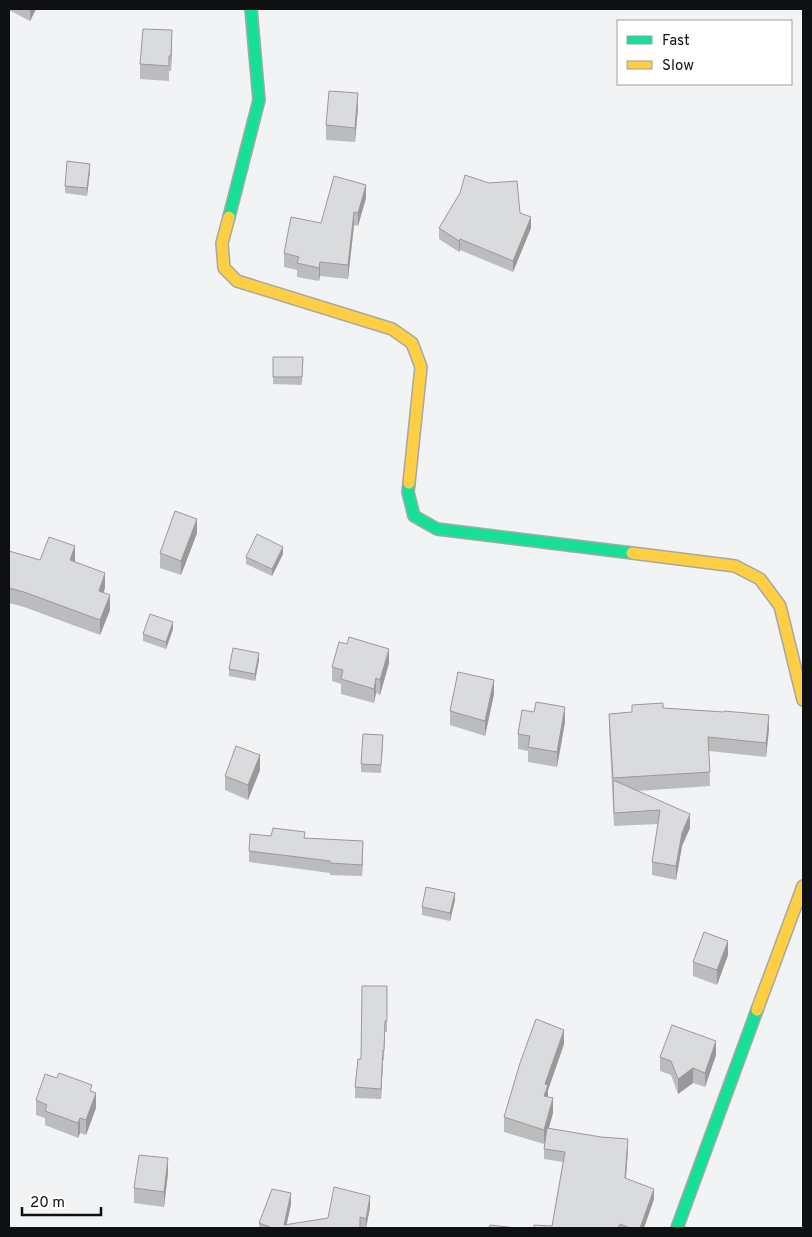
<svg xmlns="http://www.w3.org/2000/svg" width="812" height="1237" viewBox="0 0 812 1237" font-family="Overpass,sans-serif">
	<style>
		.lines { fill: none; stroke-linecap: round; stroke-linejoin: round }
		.fast-casing { stroke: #a5a7a9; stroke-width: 14 }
		.slow-casing { stroke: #a5a7a9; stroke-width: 14 }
		.fast { stroke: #16e098; stroke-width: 11 }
		.slow { stroke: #ffcf43; stroke-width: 11 }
		.wall { fill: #bbbcbe }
		.shaded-wall { fill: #99999b }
		.building { fill: #dadbdd; stroke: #99999b }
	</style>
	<rect width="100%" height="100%" fill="#f1f3f5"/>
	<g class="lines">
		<defs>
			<path id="fast" d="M 229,217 L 259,100 L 251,9
				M 409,483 L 408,492 L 414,516 L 437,529 L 632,553
				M 677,1228 L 757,1010"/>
			<path id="slow" d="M 229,217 L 222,243 L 224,268 L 237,281 L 392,329 L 412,343 L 421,367 L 409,483
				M 632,553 L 735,566 L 760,579 L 780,606 L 803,700
				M 757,1010 L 803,886"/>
		</defs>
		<use href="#fast" class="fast-casing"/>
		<use href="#slow" class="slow-casing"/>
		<use href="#fast" class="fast"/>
		<use href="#slow" class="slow"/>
	</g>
	<path class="wall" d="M 9,9 L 36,9 L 30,21 L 9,10 Z
		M 172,45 L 171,71 L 169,71 L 169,81 L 140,79 L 140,64 Z
		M 358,108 L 355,142 L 326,140 L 326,125 Z
		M 90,171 L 87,196 L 65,193 L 65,186 Z
		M 366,198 L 358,226 L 354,225 L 348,279 L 320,276 L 319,281 L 297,277 L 297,270 L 284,267 L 284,253 L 321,223 Z
		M 520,213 L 531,228 L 513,272 L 460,250 L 459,252 L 439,239 L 439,228 Z
		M 273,357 L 303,357 L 302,385 L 273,384 Z
		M 197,533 L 181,575 L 160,568 L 160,553 Z
		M 9,551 L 40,560 L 75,562 L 105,588 L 103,593 L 110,610 L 100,635 L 24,607 L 9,603 Z
		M 283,554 L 272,576 L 246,564 L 246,557 Z
		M 173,629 L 166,649 L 143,641 L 143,634 Z
		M 347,644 L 389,663 L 380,695 L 376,693 L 374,703 L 341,694 L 341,684 L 332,681 L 332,667 Z
		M 259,660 L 255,681 L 229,676 L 229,669 Z
		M 494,694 L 485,736 L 450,725 L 450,711 Z
		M 632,705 L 663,708 L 769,729 L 766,757 L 709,751 L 710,786 L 637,791 L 690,828 L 682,846 L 676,880 L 652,875 L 652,862 L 658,824 L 614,826 L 609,728 L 609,714 L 632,712 Z
		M 565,722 L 557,767 L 528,762 L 528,751 L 518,749 L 518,734 Z
		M 383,743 L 381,773 L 361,772 L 361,764 Z
		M 260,770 L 248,800 L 225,790 L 225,776 Z
		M 305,838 L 363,853 L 362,876 L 330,875 L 330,873 L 249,862 L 249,851 Z
		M 455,900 L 450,921 L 422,915 L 422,907 Z
		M 728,955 L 717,985 L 693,976 L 693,962 Z
		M 387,986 L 387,1032 L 385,1032 L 384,1061 L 383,1060 L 381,1099 L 355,1098 L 355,1087 L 361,1059 Z
		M 564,1044 L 548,1090 L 548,1097 L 553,1113 L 549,1128 L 628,1150 L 626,1179 L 654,1199 L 644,1228 L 534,1228 L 552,1226 L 563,1162 L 544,1159 L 544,1149 L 545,1140 L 544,1144 L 504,1132 L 504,1117 Z
		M 716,1055 L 705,1087 L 693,1083 L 678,1094 L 671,1075 L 660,1071 L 660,1057 Z
		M 92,1091 L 96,1108 L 86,1135 L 80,1133 L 78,1138 L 45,1125 L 45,1118 L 36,1115 L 36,1100 Z
		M 168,1173 L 164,1207 L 134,1203 L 134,1188 Z
		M 291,1204 L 286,1225 L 328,1218 L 370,1207 L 366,1228 L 259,1228 L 259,1223 Z"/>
	<path class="shaded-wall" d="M 30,9 L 36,9 L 30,21 Z
		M 172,30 L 172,45 L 171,71 L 171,56 Z
		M 358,93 L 358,108 L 355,142 L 355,128 Z
		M 90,164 L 90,171 L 87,196 L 87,188 Z
		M 366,185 L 366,198 L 358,226 L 358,213 Z
		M 354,212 L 354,225 L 348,279 L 348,265 Z
		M 531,217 L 531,228 L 513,272 L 513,261 Z
		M 460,239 L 460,250 L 459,252 L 459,241 Z
		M 320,262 L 320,276 L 319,281 L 319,268 Z
		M 197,519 L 197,533 L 181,575 L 181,561 Z
		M 75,546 L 75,562 L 70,575 L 70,560 Z
		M 283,547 L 283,554 L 272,576 L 272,569 Z
		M 105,573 L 105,588 L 99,606 L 99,591 Z
		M 110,595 L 110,610 L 100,635 L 100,620 Z
		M 173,622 L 173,629 L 166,649 L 166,642 Z
		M 389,649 L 389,663 L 380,695 L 380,680 Z
		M 259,653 L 259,660 L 255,681 L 255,674 Z
		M 376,678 L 376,693 L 374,703 L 374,689 Z
		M 494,680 L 494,694 L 485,736 L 485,721 Z
		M 565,707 L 565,722 L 557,767 L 557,752 Z
		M 769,715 L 769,729 L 766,757 L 766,743 Z
		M 260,755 L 260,770 L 248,800 L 248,785 Z
		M 690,814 L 690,828 L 682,846 L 676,880 L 676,866 L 682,833 Z
		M 363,841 L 363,853 L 362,876 L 362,865 Z
		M 455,893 L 455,900 L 450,921 L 450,913 Z
		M 728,941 L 728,955 L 717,985 L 717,970 Z
		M 564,1030 L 564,1044 L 548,1090 L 548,1100 L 544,1110 L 545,1084 Z
		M 716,1041 L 716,1055 L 705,1087 L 705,1073 Z
		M 383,1050 L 383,1060 L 381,1099 L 381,1089 Z
		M 693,1068 L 693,1083 L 678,1094 L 678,1079 Z
		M 96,1093 L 96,1108 L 86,1135 L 86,1120 Z
		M 553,1098 L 553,1113 L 544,1144 L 544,1130 Z
		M 80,1118 L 80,1133 L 78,1138 L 78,1123 Z
		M 628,1139 L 628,1150 L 625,1189 L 625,1178 Z
		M 168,1158 L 168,1173 L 164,1207 L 164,1192 Z
		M 654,1189 L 654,1199 L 644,1228 L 640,1228 Z
		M 291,1193 L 291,1204 L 286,1228 L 284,1225 Z
		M 370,1196 L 370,1207 L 366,1228 L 366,1219 Z"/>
	<path class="building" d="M 143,29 L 172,30 L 171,56 L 169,56 L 169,66 L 140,64 Z
		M 329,91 L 358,93 L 355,128 L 326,125 Z
		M 67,161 L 90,164 L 87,188 L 65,186 Z
		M 465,175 L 489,183 L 517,181 L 520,213 L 531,217 L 513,261 L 460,239 L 459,241 L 439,228 L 460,193 Z
		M 334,176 L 366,185 L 358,213 L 354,212 L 348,265 L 320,262 L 319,268 L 297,263 L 299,257 L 284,253 L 291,217 L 321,223 Z
		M 273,357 L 303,357 L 302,377 L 273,377 Z
		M 175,511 L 197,519 L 181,561 L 160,553 Z
		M 257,534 L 283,547 L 272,569 L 246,557 Z
		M 49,537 L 75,546 L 70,560 L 105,573 L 99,591 L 110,595 L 100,620 L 24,592 L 9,588 L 9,551 L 40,560 Z
		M 150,614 L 173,622 L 166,642 L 143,634 Z
		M 349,637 L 389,649 L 380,680 L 376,678 L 374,689 L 341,679 L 343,670 L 332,667 L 339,642 L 347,644 Z
		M 233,648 L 259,653 L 255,674 L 229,669 Z
		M 458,672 L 494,680 L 485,721 L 450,711 Z
		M 536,702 L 565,707 L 557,752 L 528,747 L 530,736 L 518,734 L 522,710 L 534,712 Z
		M 663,703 L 663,708 L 724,712 L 724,711 L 769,715 L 766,743 L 708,737 L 710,772 L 613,778 L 609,714 L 632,712 L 632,705 Z
		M 363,734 L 383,735 L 381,765 L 361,764 Z
		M 236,746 L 260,755 L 248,785 L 225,776 Z
		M 613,780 L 690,814 L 682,833 L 676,866 L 652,862 L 660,810 L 614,813 Z
		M 273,828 L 305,832 L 304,838 L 363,841 L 362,865 L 330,863 L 330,861 L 249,851 L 250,834 L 271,836 Z
		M 426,887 L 455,893 L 450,913 L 422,907 Z
		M 704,932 L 728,941 L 717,970 L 693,962 Z
		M 362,986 L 387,986 L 387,1021 L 385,1021 L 384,1050 L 383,1050 L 381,1089 L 355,1087 L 358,1059 L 361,1059 Z
		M 536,1019 L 564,1030 L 545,1084 L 548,1085 L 544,1096 L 553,1098 L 544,1130 L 504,1117 L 520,1063 Z
		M 672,1025 L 716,1041 L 705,1073 L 693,1068 L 678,1079 L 671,1061 L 660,1057 Z
		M 59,1073 L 92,1085 L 90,1091 L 96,1093 L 86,1120 L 80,1118 L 78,1123 L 45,1111 L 47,1105 L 36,1100 L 45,1074 L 57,1078 Z
		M 547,1128 L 601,1137 L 628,1139 L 625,1178 L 654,1189 L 640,1228 L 630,1228 L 620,1224 L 618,1228 L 534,1228 L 534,1225 L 552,1226 L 565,1152 L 544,1149 Z
		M 139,1155 L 168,1158 L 164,1192 L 134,1188 Z
		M 334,1187 L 370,1196 L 366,1219 L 360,1217 L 360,1228 L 267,1228 L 270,1227 L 259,1223 L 272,1189 L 291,1193 L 284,1225 L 328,1218 Z
		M 490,1225 L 516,1228 L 489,1228 Z"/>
	<rect width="812" height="1237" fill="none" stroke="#0f1012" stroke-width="20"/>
	<rect x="617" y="20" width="175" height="65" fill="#ffffff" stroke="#9f9fa0"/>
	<rect x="627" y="36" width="25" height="8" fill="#16e098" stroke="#9f9fa0"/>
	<text x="662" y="45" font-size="15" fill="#0f1012">Fast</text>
	<rect x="627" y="61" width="25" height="8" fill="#ffcf43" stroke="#9f9fa0"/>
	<text x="662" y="70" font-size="15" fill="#0f1012">Slow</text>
	<path d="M22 1207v8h79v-8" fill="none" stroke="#0f1012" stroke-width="2.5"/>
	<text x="30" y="1207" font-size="15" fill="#0f1012" stroke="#ffffff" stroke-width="4" paint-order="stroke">20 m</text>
</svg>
